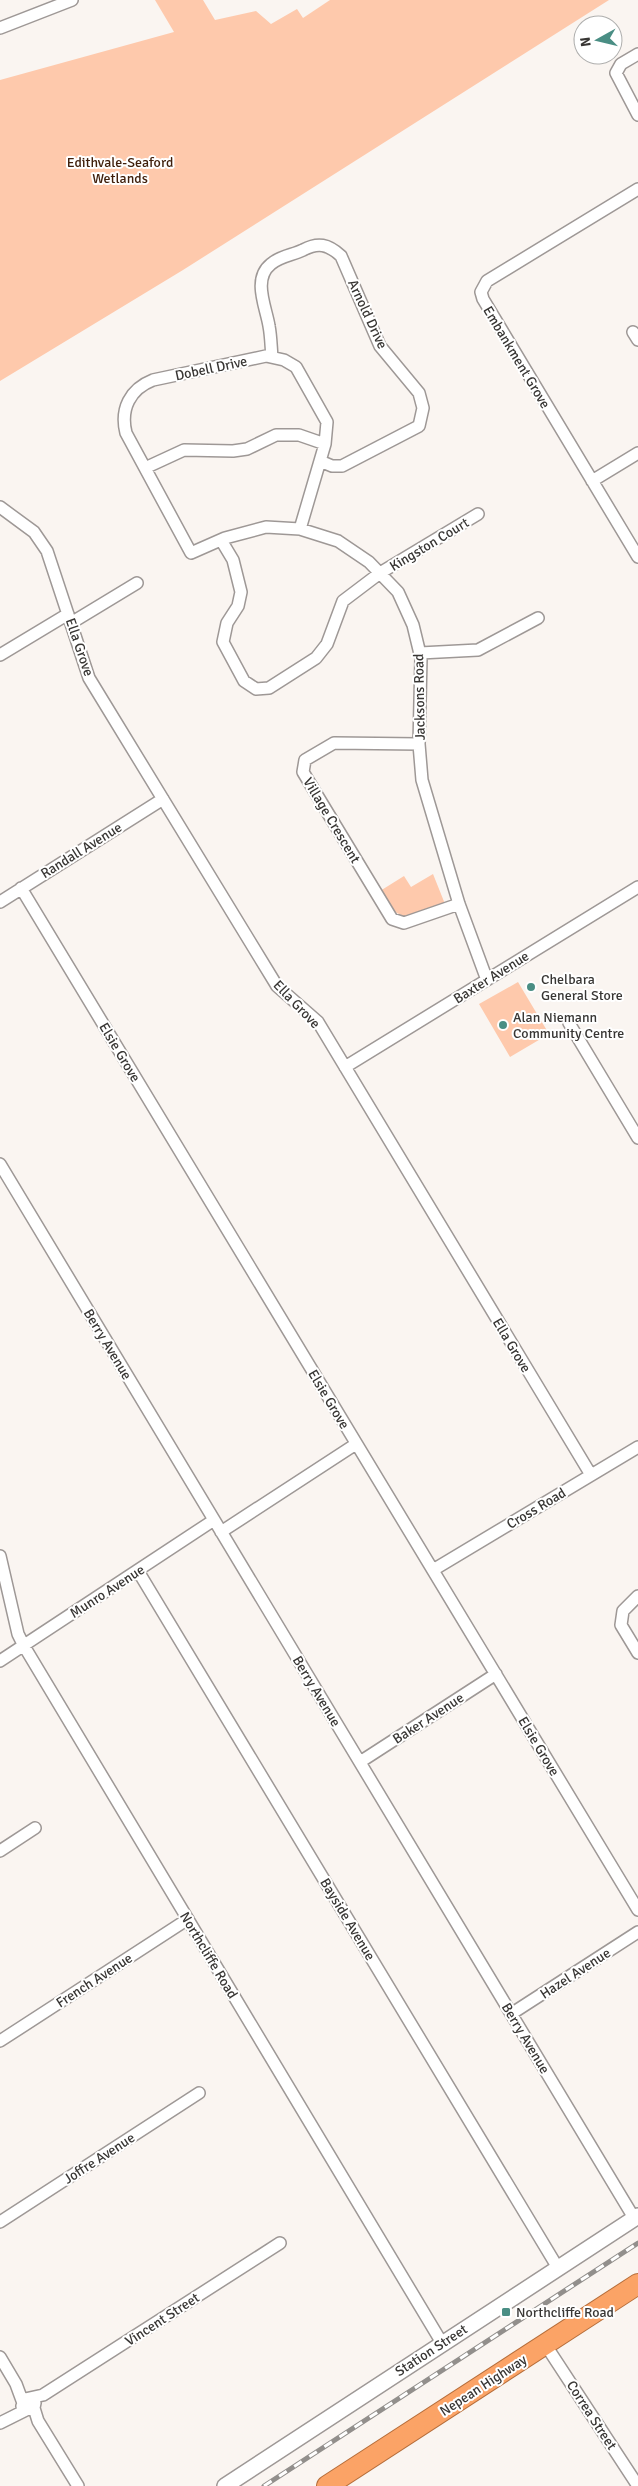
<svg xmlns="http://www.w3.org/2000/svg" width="638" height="2486" viewBox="0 0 638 2486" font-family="Signika,sans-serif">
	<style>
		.park { fill: #fec9ac }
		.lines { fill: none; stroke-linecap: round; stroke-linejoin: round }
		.minor-casing { stroke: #9e9896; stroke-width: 14 }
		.tertiary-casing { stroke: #9e9896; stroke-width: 18 }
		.trunk-casing { stroke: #b66e3b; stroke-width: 22 }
		.minor { stroke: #fff; stroke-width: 11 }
		.tertiary { stroke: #fff; stroke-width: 15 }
		.trunk { stroke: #fba366; stroke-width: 20 }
		.rail-casing { stroke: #928f8c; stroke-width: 5 }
		.rail { stroke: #fff; stroke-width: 3; stroke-dasharray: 9; stroke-linecap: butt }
		.poi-dot { fill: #4a8e84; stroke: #fff; stroke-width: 2 }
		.labels { text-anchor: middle; stroke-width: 4; stroke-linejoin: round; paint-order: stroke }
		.park-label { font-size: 14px; fill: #40200c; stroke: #fff }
		.street-label { font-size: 14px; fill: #383634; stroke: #fff }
		.poi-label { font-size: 14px; fill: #383634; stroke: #fff; text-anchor: start }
	</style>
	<rect width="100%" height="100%" fill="#faf5f1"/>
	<path class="park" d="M 155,0 L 203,0 L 215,20 L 256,11 L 271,24 L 297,9 L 303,18 L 330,0 L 609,0 L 183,270 L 0,381 L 0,80 L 174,32 Z
		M 433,874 L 445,904 L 405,917 L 391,910 L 380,891 L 404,876 L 411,887 Z
		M 518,982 L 549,1034 L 510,1057 L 479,1004 Z"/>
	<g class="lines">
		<defs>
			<path id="minor" d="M 0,28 L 72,0
				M 638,54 L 621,64 L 616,73 L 638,115
				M 638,189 L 487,281 L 481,292 L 483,299 L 638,557
				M 633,332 L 638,340
				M 272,357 C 271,347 271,336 269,326 C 266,307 252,279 271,264 C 280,256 293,255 303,250 C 318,242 328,244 341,256 L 380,346 L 419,393 L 423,408 L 419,426 L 342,466 L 332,466 L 320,461
				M 145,468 L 184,450 L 233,451 L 247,449 L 276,435 L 299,435 L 325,444
				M 592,481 L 638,453
				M 0,507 L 34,532 L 47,551 L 89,678 L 277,986 L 318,1022 L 591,1475
				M 300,529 L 325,444 L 327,422 L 296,367 L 284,360 L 266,356 L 153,380 C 130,389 120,409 126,433 L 191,553 L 225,538 L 266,527 L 300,529 L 338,541 L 369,562 L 398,592 L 413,625 L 421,658 L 419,744 L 422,780 L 459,904 L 487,980
				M 221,540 L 233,560 L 241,592 L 238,606 L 227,623 L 223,642 L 244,681 L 256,689 L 269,688 L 316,658 L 327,644 L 343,601 L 380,573 L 478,514
				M 71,623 L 137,583
				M 420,653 L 478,650 L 538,618
				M 0,655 L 68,614
				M 419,744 L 334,743 L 305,760 L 303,772 L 392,919 L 404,923 L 459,904
				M 21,888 L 638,1910
				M 0,902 L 163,799
				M 569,1023 L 638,1138
				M 345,1067 L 638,887
				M 0,1164 L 634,2218
				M 221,1532 L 356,1444
				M 0,1556 L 18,1634 L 24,1646 L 442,2343
				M 433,1570 L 638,1447
				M 138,1571 L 558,2268
				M 638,1596 L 623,1611 L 621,1625 L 638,1653
				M 0,1661 L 214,1520
				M 360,1762 L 496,1674
				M 0,1851 L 35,1828
				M 511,2014 L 638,1932
				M 0,2041 L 188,1919
				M 0,2222 L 199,2093
				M 545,2344 L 638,2486
				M 0,2357 L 16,2384 L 23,2403
				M 31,2398 L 35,2403 L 34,2408 L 26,2410 L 22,2406 L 25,2399 L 43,2395 L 280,2243
				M 34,2408 L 38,2421 L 78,2486
				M 0,2423 L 26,2410"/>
			<path id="tertiary" d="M 225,2486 L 638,2216"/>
			<path id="trunk" d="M 327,2486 L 638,2284"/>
		</defs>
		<use href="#minor" class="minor-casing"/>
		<use href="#tertiary" class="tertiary-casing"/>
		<use href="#trunk" class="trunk-casing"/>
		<use href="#minor" class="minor"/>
		<use href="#tertiary" class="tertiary"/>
		<use href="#trunk" class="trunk"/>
		<defs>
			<path id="rail" d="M 264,2486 L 638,2243"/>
		</defs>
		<use href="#rail" class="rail-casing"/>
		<use href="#rail" class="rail"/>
	</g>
	<g class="poi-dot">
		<circle cx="531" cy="987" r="5"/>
		<circle cx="503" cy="1025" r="5"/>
		<rect x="501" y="2307" width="10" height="10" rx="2.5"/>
	</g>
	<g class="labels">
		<g class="park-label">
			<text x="120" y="167">Edithvale-Seaford<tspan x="120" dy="16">Wetlands</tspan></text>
		</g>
		<g class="street-label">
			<text transform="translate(368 314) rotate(65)" y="5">Arnold Drive</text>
			<text transform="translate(517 357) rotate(59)" y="5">Embankment Grove</text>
			<text transform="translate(211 368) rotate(-12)" y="5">Dobell Drive</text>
			<text transform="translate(429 544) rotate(-31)" y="5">Kingston Court</text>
			<text transform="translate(80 647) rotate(71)" y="5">Ella Grove</text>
			<text transform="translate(419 697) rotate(-91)" y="5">Jacksons Road</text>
			<text transform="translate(332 820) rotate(59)" y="5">Village Crescent</text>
			<text transform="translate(81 850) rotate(-32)" y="5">Randall Avenue</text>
			<text transform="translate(491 977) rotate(-32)" y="5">Baxter Avenue</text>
			<text transform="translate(297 1004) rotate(46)" y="5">Ella Grove</text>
			<text transform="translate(120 1052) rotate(59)" y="5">Elsie Grove</text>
			<text transform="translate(108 1344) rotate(59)" y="5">Berry Avenue</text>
			<text transform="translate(512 1345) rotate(59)" y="5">Ella Grove</text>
			<text transform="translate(329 1399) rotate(59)" y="5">Elsie Grove</text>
			<text transform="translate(536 1508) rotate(-31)" y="5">Cross Road</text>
			<text transform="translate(107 1591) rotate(-33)" y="5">Munro Avenue</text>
			<text transform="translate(317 1691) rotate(59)" y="5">Berry Avenue</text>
			<text transform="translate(428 1718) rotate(-33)" y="5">Baker Avenue</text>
			<text transform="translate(539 1746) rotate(59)" y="5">Elsie Grove</text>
			<text transform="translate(348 1919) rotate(59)" y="5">Bayside Avenue</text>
			<text transform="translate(209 1955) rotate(59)" y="5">Northcliffe Road</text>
			<text transform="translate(575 1973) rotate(-33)" y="5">Hazel Avenue</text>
			<text transform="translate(94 1980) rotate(-33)" y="5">French Avenue</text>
			<text transform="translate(526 2038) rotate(59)" y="5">Berry Avenue</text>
			<text transform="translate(99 2158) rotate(-33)" y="5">Joffre Avenue</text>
			<text transform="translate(162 2319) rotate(-33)" y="5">Vincent Street</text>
			<text transform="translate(431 2350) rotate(-33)" y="5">Station Street</text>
			<text transform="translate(483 2385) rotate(-33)" y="5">Nepean Highway</text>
			<text transform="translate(592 2415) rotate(57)" y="5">Correa Street</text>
		</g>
		<g class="poi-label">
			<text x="541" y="984">Chelbara<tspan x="541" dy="16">General Store</tspan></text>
			<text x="513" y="1022">Alan Niemann<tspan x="513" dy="16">Community Centre</tspan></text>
			<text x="516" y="2317">Northcliffe Road</text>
		</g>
	</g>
	<g transform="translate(598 40) rotate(262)"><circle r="24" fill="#ffffff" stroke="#afafae"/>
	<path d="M0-4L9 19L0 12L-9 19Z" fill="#4a8e84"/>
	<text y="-8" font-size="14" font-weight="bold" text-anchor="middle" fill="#383634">N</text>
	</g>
</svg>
